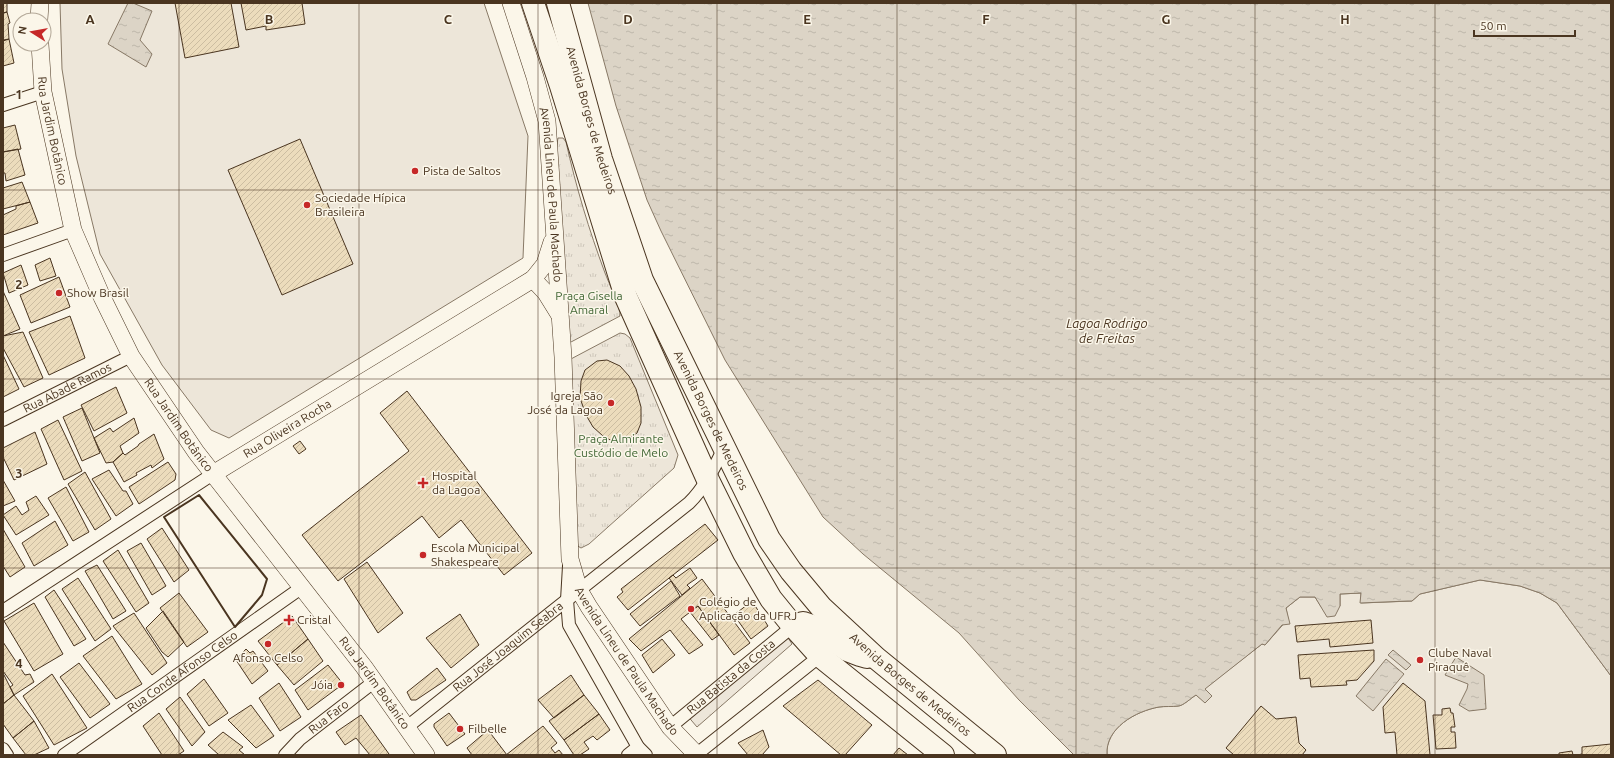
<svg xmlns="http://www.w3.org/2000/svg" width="1614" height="758" viewBox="0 0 1614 758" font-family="Ubuntu,sans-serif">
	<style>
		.green { fill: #ede6d9; stroke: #887966 }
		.park { fill: url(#park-tufts); stroke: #887966 }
		.water { fill: url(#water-ripples); stroke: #887966 }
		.building { fill: url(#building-hatch); stroke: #4a3520 }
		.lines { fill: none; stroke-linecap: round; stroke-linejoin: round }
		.street-casing { stroke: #4a3520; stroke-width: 14 }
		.secondary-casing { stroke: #4a3520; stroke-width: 18 }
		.highway-casing { stroke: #4a3520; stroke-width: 24 }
		.street { stroke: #fbf6e9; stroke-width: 12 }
		.secondary { stroke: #fbf6e9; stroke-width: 17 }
		.highway { stroke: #fbf6e9; stroke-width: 22 }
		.wall { stroke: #4a3520; stroke-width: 2 }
		.grid { fill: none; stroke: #4a3520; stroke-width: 1; stroke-opacity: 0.55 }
		.poi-dot { fill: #c62828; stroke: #fbf6e9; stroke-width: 1.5 }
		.labels { text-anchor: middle; stroke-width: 3; stroke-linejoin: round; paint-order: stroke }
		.street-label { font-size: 12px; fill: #4a3520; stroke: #fbf6e9 }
		.poi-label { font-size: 12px; fill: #4a3520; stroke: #fbf6e9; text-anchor: start }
		.park-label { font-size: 12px; fill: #436837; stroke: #fbf6e9 }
		.water-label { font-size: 13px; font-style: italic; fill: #4a3520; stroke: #fbf6e9 }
		.grid-label { font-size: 13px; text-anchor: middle; font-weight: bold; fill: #4a3520; stroke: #fbf6e9; stroke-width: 3; stroke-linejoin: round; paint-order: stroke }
	</style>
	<defs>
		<pattern id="park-tufts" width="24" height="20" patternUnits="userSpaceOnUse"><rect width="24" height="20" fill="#ede6d9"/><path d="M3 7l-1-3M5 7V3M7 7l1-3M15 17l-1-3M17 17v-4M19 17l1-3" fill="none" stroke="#cdc6ba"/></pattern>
		<pattern id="water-ripples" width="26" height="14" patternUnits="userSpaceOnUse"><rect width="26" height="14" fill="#dcd4c6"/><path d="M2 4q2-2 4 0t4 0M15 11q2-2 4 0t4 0" fill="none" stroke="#beb7aa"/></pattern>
		<pattern id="building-hatch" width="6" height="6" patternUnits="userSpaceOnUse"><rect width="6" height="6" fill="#ecdcbc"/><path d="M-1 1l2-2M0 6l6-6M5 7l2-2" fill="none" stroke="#ccbda1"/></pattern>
	</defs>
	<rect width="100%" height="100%" fill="#fbf6e9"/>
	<path class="green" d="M 60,3 L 484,3 L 528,136 L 523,258 L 229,438 L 211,430 L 162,365 L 100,254 L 76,156 L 62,69 Z
		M 1480,580 L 1520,586 L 1540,593 L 1557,603 L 1611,676 L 1611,755 L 1107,755 C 1105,728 1136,711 1159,707 C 1165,706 1172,707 1178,706 C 1183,706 1191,698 1196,695 L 1205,702 L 1212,696 L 1204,689 L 1262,644 L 1265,645 L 1288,619 L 1286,608 L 1300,597 L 1315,597 L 1322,608 L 1340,606 L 1340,594 L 1361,593 L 1361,603 L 1412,601 L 1420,594 Z"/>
	<path class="park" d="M 558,138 L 563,138 L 566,142 C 576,187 589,230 605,273 C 608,281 621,309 620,316 L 571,342 L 566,340 L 556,150 Z
		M 620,333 L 625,334 L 630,338 L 678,455 L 674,468 L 589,544 L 581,548 L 576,545 L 569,360 Z
		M 785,633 L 792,644 L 697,727 L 686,714 Z"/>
	<path class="water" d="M 128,3 L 133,3 L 152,11 L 140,40 L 152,54 L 146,67 L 108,44 Z
		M 588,3 L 1611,3 L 1611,676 L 1557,603 L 1540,593 L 1520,586 L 1480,580 L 1420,594 L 1412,601 L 1408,601 L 1360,603 L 1361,593 L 1340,594 L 1340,606 L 1335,616 L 1327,617 L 1315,597 L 1300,597 L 1286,608 L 1290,624 L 1282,625 L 1265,645 L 1262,644 L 1205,689 L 1212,696 L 1205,703 L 1196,695 C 1191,698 1183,706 1178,706 C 1172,707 1165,706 1159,707 C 1136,711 1105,728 1107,755 L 1074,755 L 1019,700 L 959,633 L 863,554 L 823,517 L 725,360 L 661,231 L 647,200 L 616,106 Z
		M 1393,650 L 1411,665 L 1406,670 L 1388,655 Z
		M 1456,657 L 1484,675 L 1486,709 L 1469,711 L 1459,705 L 1467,689 L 1468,684 L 1445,675 Z
		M 1386,659 L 1404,674 L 1373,711 L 1356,696 Z"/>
	<path class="building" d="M 3,3 L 7,3 L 7,12 L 3,13 Z
		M 175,3 L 231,3 L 239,47 L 185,58 Z
		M 241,3 L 302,3 L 305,24 L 266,30 L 266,26 L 246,30 Z
		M 7,12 L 10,23 L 8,24 L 9,39 L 3,40 L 3,13 Z
		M 9,39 L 14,63 L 3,66 L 3,41 Z
		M 15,125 L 21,149 L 3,152 L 3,128 Z
		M 300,139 L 353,264 L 282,295 L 228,170 Z
		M 18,149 L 25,175 L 6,181 L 5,173 L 3,173 L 3,152 Z
		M 22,182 L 30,202 L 3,209 L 3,188 Z
		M 30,202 L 38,223 L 3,235 L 3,215 L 16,209 L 16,206 Z
		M 50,258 L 56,276 L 40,281 L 35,265 Z
		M 21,265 L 28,285 L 9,293 L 3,273 Z
		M 59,277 L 70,307 L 31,323 L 20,295 Z
		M 3,291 L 20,329 L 3,336 Z
		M 70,316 L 85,358 L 49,375 L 29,332 Z
		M 23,332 L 43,378 L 24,387 L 3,348 L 3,336 Z
		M 3,355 L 19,389 L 3,397 Z
		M 607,360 L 620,366 L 629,376 L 636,389 L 641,407 L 641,423 L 637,433 L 626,441 L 614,442 L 603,436 L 593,427 L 586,415 L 580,398 L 581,381 L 585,370 L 597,361 Z
		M 116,387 L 127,413 L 94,431 L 81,405 Z
		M 407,391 L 532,553 L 504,575 L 461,520 L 439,538 L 422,516 L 338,581 L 302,535 L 409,451 L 380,413 Z
		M 82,408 L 100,453 L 82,461 L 63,417 Z
		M 134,418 L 139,433 L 120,446 L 123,453 L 113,462 L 106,463 L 94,438 L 110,428 L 113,432 Z
		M 58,420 L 82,471 L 64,480 L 41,429 Z
		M 35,432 L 47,464 L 14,480 L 3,457 L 3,448 Z
		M 154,434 L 164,459 L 152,468 L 151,465 L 136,473 L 137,475 L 124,482 L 113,462 L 123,453 L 125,455 L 138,446 L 139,444 Z
		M 300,441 L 306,449 L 299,454 L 293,446 Z
		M 168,462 L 176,474 L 175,480 L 139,504 L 129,487 Z
		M 109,470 L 123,491 L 126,491 L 133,504 L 116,516 L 92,479 Z
		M 85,472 L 111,519 L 95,530 L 68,484 Z
		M 3,480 L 15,501 L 3,506 Z
		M 66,487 L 89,532 L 73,541 L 48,498 Z
		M 36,496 L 49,515 L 16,535 L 3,515 L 16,506 L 22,515 L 29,510 L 26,502 Z
		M 55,521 L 68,545 L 34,566 L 22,543 Z
		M 705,524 L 718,540 L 628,610 L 617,597 L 623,592 L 621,589 Z
		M 162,528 L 189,570 L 174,582 L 147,539 Z
		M 3,529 L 25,567 L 10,577 L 3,566 Z
		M 141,543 L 166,586 L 152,595 L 127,551 Z
		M 118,550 L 149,603 L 136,612 L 103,561 Z
		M 367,562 L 403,613 L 378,633 L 344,579 Z
		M 97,565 L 126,611 L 113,619 L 85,571 Z
		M 690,568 L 697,578 L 687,585 L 690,588 L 682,595 L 669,578 L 673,575 L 676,578 Z
		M 78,578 L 111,629 L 95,641 L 62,589 Z
		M 702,579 L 750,643 L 734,655 L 698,606 L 681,619 L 703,645 L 689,654 L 670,630 L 641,651 L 629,639 Z
		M 671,581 L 680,596 L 640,626 L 630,614 Z
		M 54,590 L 86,639 L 74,646 L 45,597 Z
		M 179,593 L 208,632 L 187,647 L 160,608 Z
		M 752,601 L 768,626 L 751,639 L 734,615 Z
		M 34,603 L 63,654 L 34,671 L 4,621 Z
		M 698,606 L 719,635 L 712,640 L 690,612 Z
		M 163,611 L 184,642 L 168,657 L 162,652 L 146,628 Z
		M 134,613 L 167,663 L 152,675 L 113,626 Z
		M 460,614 L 479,645 L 451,668 L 426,638 Z
		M 292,616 L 308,639 L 277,665 L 258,641 Z
		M 1371,620 L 1373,643 L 1330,647 L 1329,639 L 1297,642 L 1295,626 Z
		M 112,636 L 142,684 L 116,699 L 83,656 Z
		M 308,639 L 323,661 L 294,685 L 277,665 Z
		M 662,639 L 675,655 L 653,673 L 642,655 Z
		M 3,642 L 25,675 L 30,674 L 34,682 L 14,695 L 10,687 L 13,685 L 3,671 Z
		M 246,649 L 250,653 L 253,651 L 268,671 L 252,684 L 236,660 Z
		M 1374,650 L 1374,661 L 1357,680 L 1346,681 L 1347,685 L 1311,687 L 1310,678 L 1300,679 L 1298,655 Z
		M 79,663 L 110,704 L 90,718 L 60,677 Z
		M 328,665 L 343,684 L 308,710 L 295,690 Z
		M 437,668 L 446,680 L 416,700 L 411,700 L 407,692 Z
		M 3,673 L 14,695 L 3,704 Z
		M 52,674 L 87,728 L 54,745 L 23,696 Z
		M 571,675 L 584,695 L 554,718 L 538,700 Z
		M 204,679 L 228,713 L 209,726 L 187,694 Z
		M 818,680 L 872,725 L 845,755 L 841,755 L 783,706 Z
		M 279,683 L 301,717 L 280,731 L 259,698 Z
		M 1403,683 L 1425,701 L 1430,755 L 1397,755 L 1395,732 L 1385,733 L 1383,707 Z
		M 14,695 L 34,721 L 13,738 L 3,724 L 3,704 Z
		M 584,695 L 599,714 L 564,740 L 549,721 Z
		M 180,697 L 205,732 L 192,746 L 166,709 Z
		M 251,705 L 274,736 L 256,748 L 228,720 Z
		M 1261,706 L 1276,719 L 1296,717 L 1299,743 L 1306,750 L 1302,755 L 1234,755 L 1226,748 Z
		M 1450,708 L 1451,713 L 1453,713 L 1455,727 L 1451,727 L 1451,732 L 1455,732 L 1456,748 L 1436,749 L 1433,715 L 1442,715 L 1442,709 Z
		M 159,713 L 184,751 L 178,755 L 162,755 L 143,726 Z
		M 449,713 L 465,734 L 447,746 L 434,727 L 434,724 Z
		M 599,714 L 610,730 L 597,740 L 593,736 L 584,742 L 589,749 L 580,755 L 574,755 L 564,740 Z
		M 361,715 L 389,754 L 387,755 L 370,755 L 356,738 L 345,745 L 336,732 Z
		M 34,721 L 49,748 L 34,755 L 26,755 L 13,738 Z
		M 543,726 L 557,743 L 551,748 L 555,753 L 559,750 L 563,755 L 506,755 Z
		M 488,730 L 507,755 L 472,755 L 467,748 Z
		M 763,730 L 769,747 L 762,755 L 748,755 L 738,743 Z
		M 223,732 L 243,747 L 239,750 L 245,755 L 219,755 L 208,745 Z
		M 1611,744 L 1611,755 L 1577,755 L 1582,754 L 1582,747 Z
		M 899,748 L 908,755 L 893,755 Z
		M 1572,751 L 1573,755 L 1559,755 L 1559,753 Z"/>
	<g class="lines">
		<defs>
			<g id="street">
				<path d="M 3,105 L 43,92"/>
				<path d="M 3,255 L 73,230"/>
				<path id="s1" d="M 3,420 L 131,356"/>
				<path d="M 569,566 L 567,600 L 569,625 L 638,747 L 646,755"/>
				<path d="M 3,611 L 213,474"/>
				<path id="s2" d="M 407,727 L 689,503 C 705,487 714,468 724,448"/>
				<path id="s3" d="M 670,727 L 793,626"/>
				<path d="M 3,749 L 7,755"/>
				<path d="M 697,754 L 820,656"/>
				<path id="s4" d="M 64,755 L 301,588"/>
				<path id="s5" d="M 285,755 L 300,739 L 375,681"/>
				<path d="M 628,755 L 638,747"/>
			</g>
			<g id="secondary">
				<path id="s6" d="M 511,3 L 535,77 L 547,121 L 563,357 L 570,559 L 579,590 L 589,607 L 670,727 L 697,755"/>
				<path d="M 39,20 L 40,3"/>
				<path id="s7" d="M 40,44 L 43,92 L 73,230 L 102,297 L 131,356 L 196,452 L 364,667 L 426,755"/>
				<path d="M 533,279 L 546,293 L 559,314"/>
				<path id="s8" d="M 213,474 L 533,279 L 545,264 L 552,242"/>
			</g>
			<g id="highway">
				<path d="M 533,3 L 561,86 L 626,297 L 708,480 L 744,553 L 771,599 L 793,626 L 820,656 L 943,755"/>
				<path id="s9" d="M 558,3 L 601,159 L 642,280 L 769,539 L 791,571 L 821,607 L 876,658 L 995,755"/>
				<path d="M 793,626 L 803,623 L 812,626 L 847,650 L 860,655 L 867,657"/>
			</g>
		</defs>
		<use href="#street" class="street-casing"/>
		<use href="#secondary" class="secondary-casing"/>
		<use href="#highway" class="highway-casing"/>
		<use href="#street" class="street"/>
		<use href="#secondary" class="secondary"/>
		<use href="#highway" class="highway"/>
		<path class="wall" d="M 199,495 L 267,579 L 262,595 L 235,627 L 164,517 Z"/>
	</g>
	<path class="grid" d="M 179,3 L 179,755M 359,3 L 359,755M 538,3 L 538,755M 717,3 L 717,755M 897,3 L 897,755M 1076,3 L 1076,755M 1255,3 L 1255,755M 1435,3 L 1435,755M 3,190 L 1611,190M 3,379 L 1611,379M 3,568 L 1611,568"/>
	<g class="poi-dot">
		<circle cx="415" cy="171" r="4"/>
		<circle cx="307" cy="205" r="4"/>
		<circle cx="59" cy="293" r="4"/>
		<circle cx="611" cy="403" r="4"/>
		<path d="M421 477h4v4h4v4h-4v4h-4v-4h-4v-4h4z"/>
		<circle cx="423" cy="555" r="4"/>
		<circle cx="691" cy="609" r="4"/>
		<path d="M287 614h4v4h4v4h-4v4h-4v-4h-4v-4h4z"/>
		<circle cx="268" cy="644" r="4"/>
		<circle cx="1420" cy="660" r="4"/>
		<circle cx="341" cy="685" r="4"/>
		<circle cx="460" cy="729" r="4"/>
	</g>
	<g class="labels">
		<g class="street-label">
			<text dy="4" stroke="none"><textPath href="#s9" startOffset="122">Avenida Borges de Medeiros</textPath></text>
			<text dy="4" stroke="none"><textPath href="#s7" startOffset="88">Rua Jardim Botânico</textPath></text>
			<text dy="4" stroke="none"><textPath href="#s6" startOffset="197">Avenida Lineu de Paula Machado</textPath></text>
			<text dy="4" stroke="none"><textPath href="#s1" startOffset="72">Rua Abade Ramos</textPath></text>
			<text dy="4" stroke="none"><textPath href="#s9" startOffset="446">Avenida Borges de Medeiros</textPath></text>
			<text dy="4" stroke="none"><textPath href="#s7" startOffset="412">Rua Jardim Botânico</textPath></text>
			<text dy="4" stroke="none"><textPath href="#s8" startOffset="87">Rua Oliveira Rocha</textPath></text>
			<text dy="4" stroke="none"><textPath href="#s2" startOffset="129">Rua José Joaquim Seabra</textPath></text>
			<text dy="4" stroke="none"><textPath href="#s6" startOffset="680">Avenida Lineu de Paula Machado</textPath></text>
			<text dy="4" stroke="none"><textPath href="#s4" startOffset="145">Rua Conde Afonso Celso</textPath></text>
			<text dy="4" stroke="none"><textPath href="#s3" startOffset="79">Rua Batista da Costa</textPath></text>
			<text dy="4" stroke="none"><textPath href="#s7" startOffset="736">Rua Jardim Botânico</textPath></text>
			<text dy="4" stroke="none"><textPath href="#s9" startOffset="782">Avenida Borges de Medeiros</textPath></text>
			<text dy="4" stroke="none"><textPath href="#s5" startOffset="58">Rua Faro</textPath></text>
		</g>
		<g class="poi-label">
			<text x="423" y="175">Pista de Saltos</text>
			<text x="315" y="202">Sociedade Hípica<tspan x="315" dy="14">Brasileira</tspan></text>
			<text x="67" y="297">Show Brasil</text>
			<text x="603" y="400" text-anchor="end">Igreja São<tspan x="603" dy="14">José da Lagoa</tspan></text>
			<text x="432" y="480">Hospital<tspan x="432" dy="14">da Lagoa</tspan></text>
			<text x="431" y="552">Escola Municipal<tspan x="431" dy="14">Shakespeare</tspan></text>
			<text x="699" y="606">Colégio de<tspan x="699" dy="14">Aplicação da UFRJ</tspan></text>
			<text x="297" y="624">Cristal</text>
			<text x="1428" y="657">Clube Naval<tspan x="1428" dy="14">Piraquê</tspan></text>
			<text x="268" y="662" text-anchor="middle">Afonso Celso</text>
			<text x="333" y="689" text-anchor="end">Jóia</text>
			<text x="468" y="733">Filbelle</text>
		</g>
		<g class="park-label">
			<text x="589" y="300">Praça Gisella<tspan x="589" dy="14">Amaral</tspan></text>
			<text x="621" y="443">Praça Almirante<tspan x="621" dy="14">Custódio de Melo</tspan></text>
		</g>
		<g class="water-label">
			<text x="1107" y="328">Lagoa Rodrigo<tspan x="1107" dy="15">de Freitas</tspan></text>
		</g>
	</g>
	<g class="grid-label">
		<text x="90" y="24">A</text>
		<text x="269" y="24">B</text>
		<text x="448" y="24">C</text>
		<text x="628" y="24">D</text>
		<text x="807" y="24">E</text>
		<text x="986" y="24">F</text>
		<text x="1166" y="24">G</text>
		<text x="1345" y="24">H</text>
		<text x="19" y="99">1</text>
		<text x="19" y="289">2</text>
		<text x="19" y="478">3</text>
		<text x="19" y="668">4</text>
	</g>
	<rect width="1614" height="758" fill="none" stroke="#4a3520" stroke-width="8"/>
	<g transform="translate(32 32) rotate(281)"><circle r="19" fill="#fbf6e9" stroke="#b4a999"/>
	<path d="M0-3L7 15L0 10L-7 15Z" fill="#c62828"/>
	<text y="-6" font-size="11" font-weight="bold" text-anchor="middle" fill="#4a3520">N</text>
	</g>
	<path d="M1474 30v6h101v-6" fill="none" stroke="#4a3520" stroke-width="2"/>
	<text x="1480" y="30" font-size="12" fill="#4a3520" stroke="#fbf6e9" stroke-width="3" paint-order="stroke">50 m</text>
</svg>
